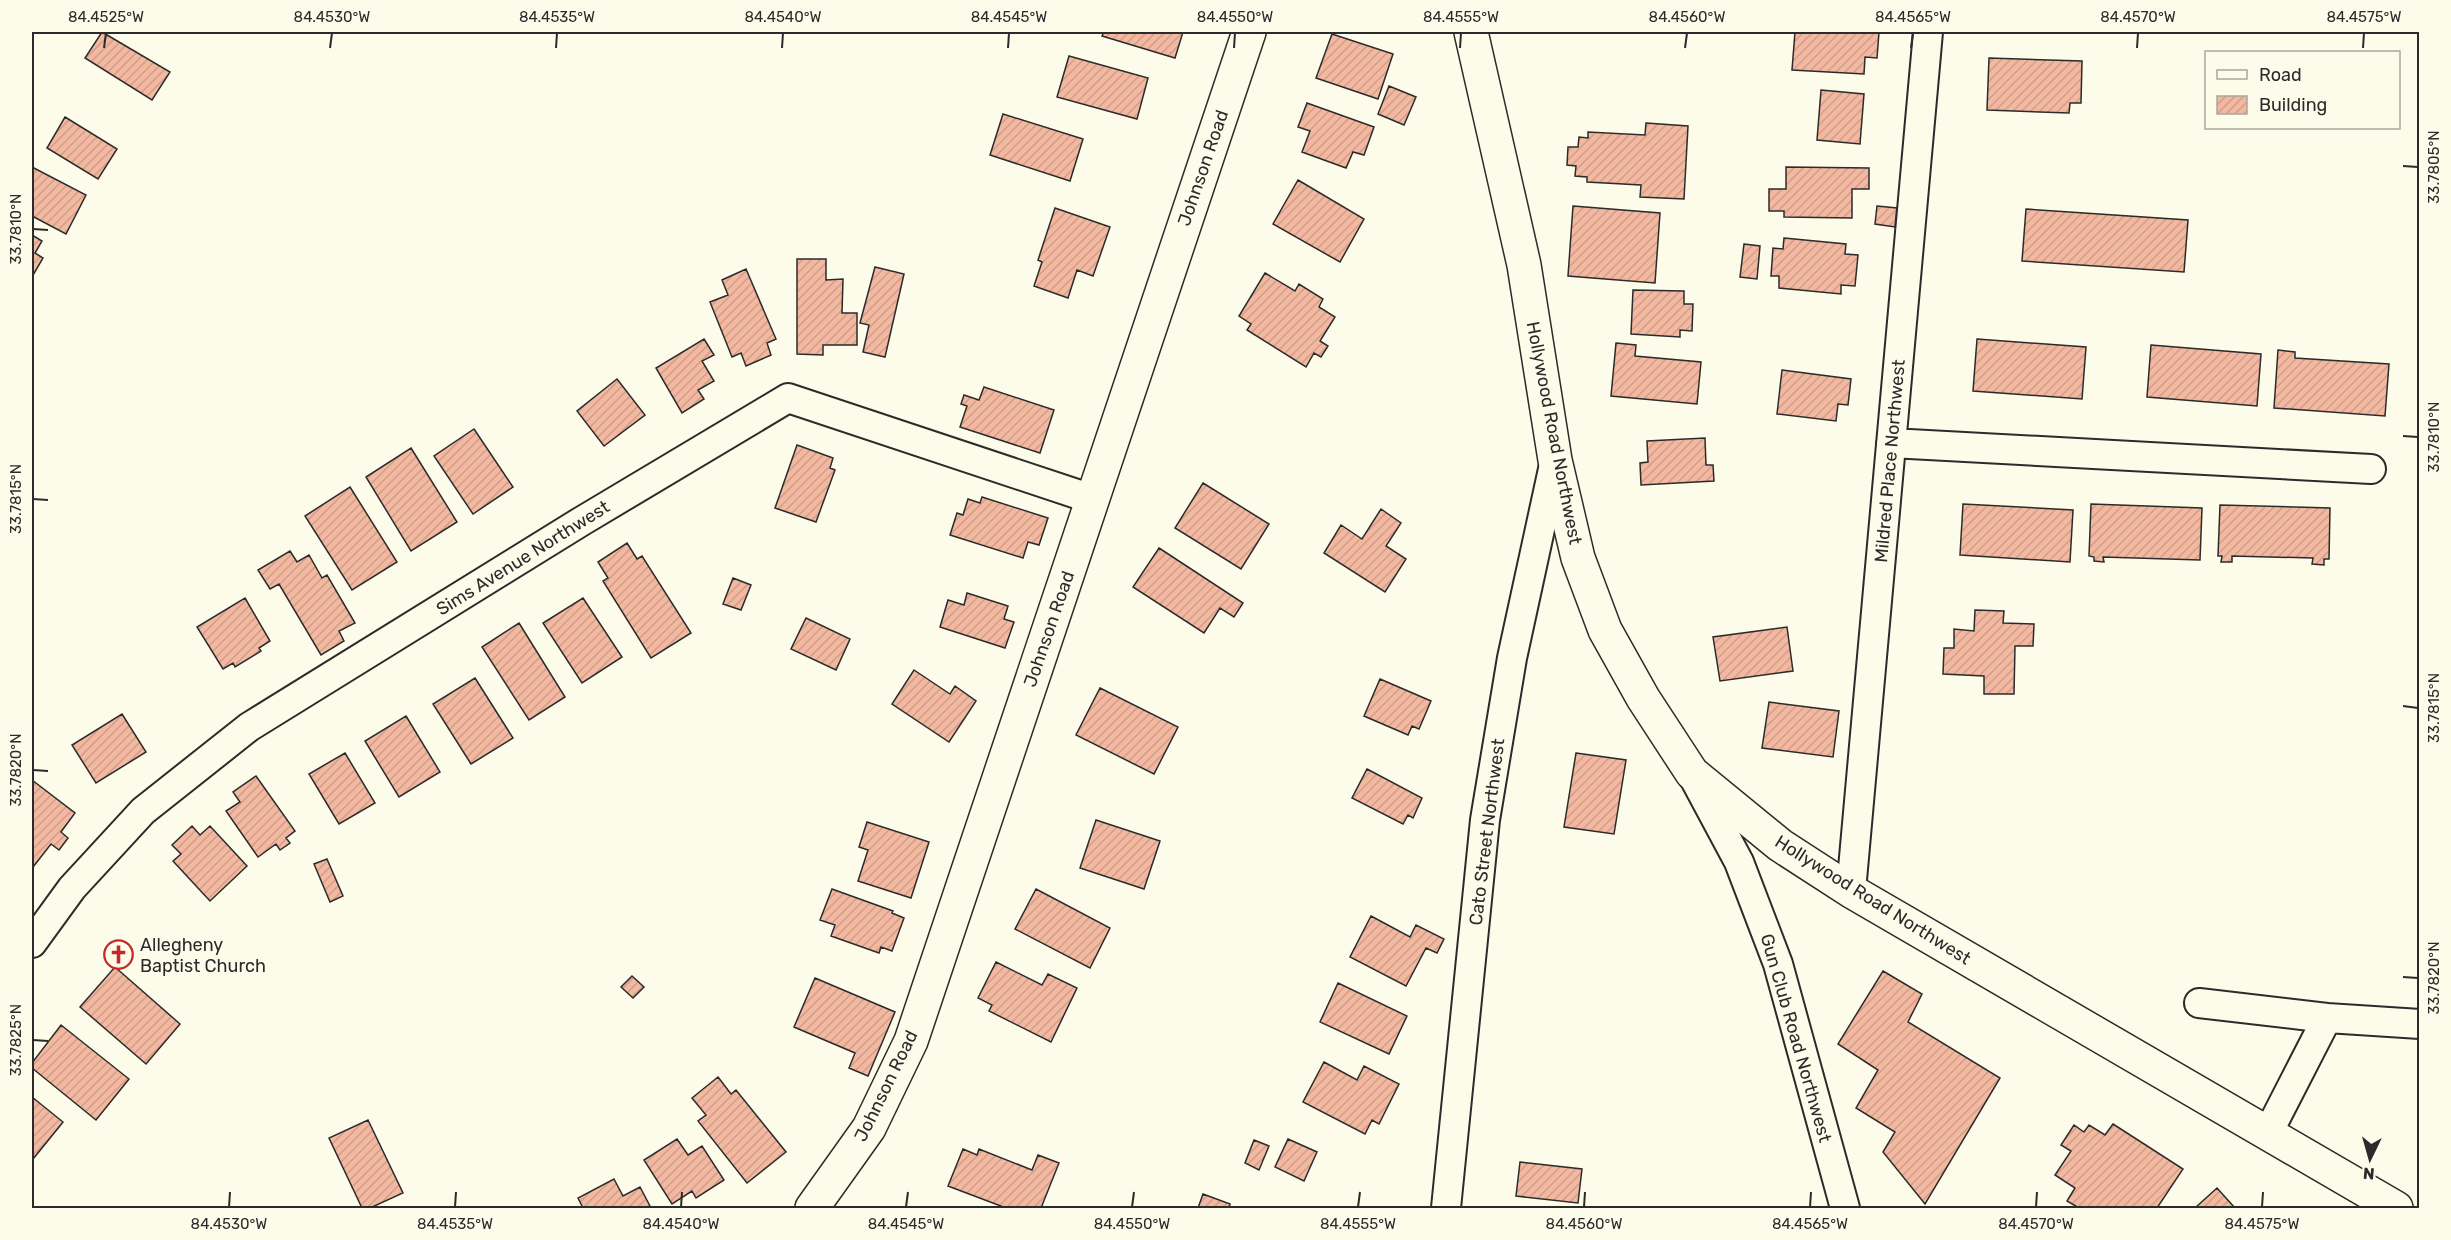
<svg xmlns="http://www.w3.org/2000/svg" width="2451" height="1240" viewBox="0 0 2451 1240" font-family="Rubik,sans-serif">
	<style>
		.building { fill: url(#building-hatch); stroke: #2b2b2b; stroke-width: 1.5 }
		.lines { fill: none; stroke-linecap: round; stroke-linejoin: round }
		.minor-casing { stroke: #2b2b2b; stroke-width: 32 }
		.tertiary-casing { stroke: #2b2b2b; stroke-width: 36 }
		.minor { stroke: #fdfbea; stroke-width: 28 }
		.tertiary { stroke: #fdfbea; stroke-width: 33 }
		.ticks { fill: none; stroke: #2b2b2b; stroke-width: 2 }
		.labels { text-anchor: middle; stroke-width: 4.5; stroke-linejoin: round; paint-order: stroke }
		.street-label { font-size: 18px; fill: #2b2b2b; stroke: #fdfbea }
		.poi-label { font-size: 18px; fill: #2b2b2b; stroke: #fdfbea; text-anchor: start }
		.neatline { fill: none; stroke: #2b2b2b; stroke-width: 2 }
		.ticks-label { font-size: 15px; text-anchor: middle; fill: #2b2b2b }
	</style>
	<defs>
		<pattern id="building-hatch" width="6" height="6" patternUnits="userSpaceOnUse" patternTransform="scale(1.5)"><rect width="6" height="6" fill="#f2b8a0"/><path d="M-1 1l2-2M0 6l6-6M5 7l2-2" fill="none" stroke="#d09e8a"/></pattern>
	</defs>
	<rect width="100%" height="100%" fill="#fdfbea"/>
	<path class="building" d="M 102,32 L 170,72 L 152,100 L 85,58 Z
		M 1104,32 L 1183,32 L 1175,58 L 1102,36 Z
		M 1795,32 L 1879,32 L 1877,58 L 1865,57 L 1864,74 L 1792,70 Z
		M 1332,34 L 1393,54 L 1378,99 L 1316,78 Z
		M 1069,56 L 1148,78 L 1137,119 L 1057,97 Z
		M 1989,58 L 2082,61 L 2081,103 L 2070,103 L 2069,113 L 1987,110 Z
		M 1389,86 L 1416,97 L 1404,125 L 1378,114 Z
		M 1821,90 L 1864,94 L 1860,144 L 1817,140 Z
		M 1307,103 L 1374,127 L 1364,155 L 1353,152 L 1346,168 L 1302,152 L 1310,131 L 1298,127 Z
		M 1003,114 L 1083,139 L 1070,181 L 990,155 Z
		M 65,117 L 117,149 L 98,179 L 47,148 Z
		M 1646,123 L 1688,126 L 1684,199 L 1640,197 L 1641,185 L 1587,182 L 1587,177 L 1575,176 L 1576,166 L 1567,165 L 1568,147 L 1578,147 L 1579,137 L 1588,138 L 1588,132 L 1645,135 Z
		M 32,167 L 86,195 L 66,234 L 32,216 Z
		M 1786,167 L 1869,168 L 1869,189 L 1852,189 L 1852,218 L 1784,217 L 1784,211 L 1769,211 L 1769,189 L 1786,189 Z
		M 1298,180 L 1364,219 L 1340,262 L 1273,224 Z
		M 1573,206 L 1660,213 L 1655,283 L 1568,276 Z
		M 1877,206 L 1897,208 L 1895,227 L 1875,224 Z
		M 1055,208 L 1110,227 L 1093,276 L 1077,270 L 1068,298 L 1034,286 L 1042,262 L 1038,260 Z
		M 2026,209 L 2188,220 L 2184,272 L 2022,261 Z
		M 32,235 L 42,241 L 35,253 L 43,258 L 32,277 Z
		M 1784,238 L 1846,244 L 1845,254 L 1858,255 L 1855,286 L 1841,285 L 1841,294 L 1779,288 L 1779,276 L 1771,276 L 1773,248 L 1783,249 Z
		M 1744,244 L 1760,246 L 1757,279 L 1740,277 Z
		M 797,259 L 826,259 L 826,280 L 843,279 L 842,313 L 857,313 L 857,345 L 823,345 L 823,355 L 797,354 Z
		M 875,267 L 904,274 L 885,357 L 863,352 L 869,325 L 860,323 Z
		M 746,269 L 776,339 L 767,343 L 771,355 L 746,366 L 741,353 L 732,357 L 710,302 L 728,295 L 722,280 Z
		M 1265,273 L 1295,291 L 1299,284 L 1323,299 L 1319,307 L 1335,317 L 1320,341 L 1328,346 L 1321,357 L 1314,353 L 1306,367 L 1247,330 L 1251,324 L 1239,316 Z
		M 1633,290 L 1684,291 L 1684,304 L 1693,304 L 1692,331 L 1680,330 L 1680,337 L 1631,334 Z
		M 704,339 L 714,355 L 702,361 L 714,381 L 698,390 L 704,399 L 682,413 L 656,368 Z
		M 1977,339 L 2086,347 L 2082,399 L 1973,391 Z
		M 1616,343 L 1636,345 L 1635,356 L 1701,362 L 1697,404 L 1611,396 Z
		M 2151,345 L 2261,354 L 2257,406 L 2147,397 Z
		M 2278,350 L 2295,352 L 2295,358 L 2389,364 L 2385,416 L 2274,408 Z
		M 1782,370 L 1851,379 L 1848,405 L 1838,404 L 1836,421 L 1777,414 Z
		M 617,379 L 645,415 L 604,446 L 577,411 Z
		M 984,387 L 1054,410 L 1040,453 L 960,427 L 967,406 L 961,404 L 964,395 L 979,400 Z
		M 474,429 L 513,487 L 473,514 L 434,456 Z
		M 1705,438 L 1706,465 L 1713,465 L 1714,481 L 1641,485 L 1640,463 L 1648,462 L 1647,441 Z
		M 797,445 L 833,458 L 830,468 L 835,470 L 816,522 L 775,508 Z
		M 411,448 L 457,522 L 411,551 L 366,477 Z
		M 1203,483 L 1269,524 L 1241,569 L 1175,528 Z
		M 350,487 L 397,562 L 352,590 L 305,516 Z
		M 982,497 L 1048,518 L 1039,545 L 1028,542 L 1023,558 L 950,535 L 957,513 L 963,515 L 968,499 L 980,503 Z
		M 1963,504 L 2073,510 L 2070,562 L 1960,555 Z
		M 2091,504 L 2202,508 L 2200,560 L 2103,557 L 2104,562 L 2094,561 L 2094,557 L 2089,556 Z
		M 2220,505 L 2330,508 L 2329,559 L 2324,559 L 2324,565 L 2312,564 L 2313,558 L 2232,556 L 2232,562 L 2221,562 L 2222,556 L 2218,556 Z
		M 1381,509 L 1401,523 L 1386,546 L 1406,559 L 1385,592 L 1324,553 L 1341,525 L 1362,539 Z
		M 627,543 L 637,559 L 642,556 L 691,633 L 651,658 L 603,581 L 608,578 L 598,562 Z
		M 1159,548 L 1243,603 L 1234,617 L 1220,608 L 1204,633 L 1133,587 Z
		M 290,551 L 297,562 L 309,555 L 322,578 L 327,575 L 355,623 L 339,631 L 344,641 L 321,655 L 279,584 L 270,589 L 258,570 Z
		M 733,578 L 751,585 L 741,610 L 723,604 Z
		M 967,593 L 1008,606 L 1004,619 L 1014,622 L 1005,648 L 940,627 L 948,600 L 964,605 Z
		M 245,598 L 270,641 L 259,648 L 261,651 L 235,667 L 233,663 L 223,669 L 197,627 Z
		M 583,598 L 622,657 L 582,683 L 543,623 Z
		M 1975,610 L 2004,611 L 2003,623 L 2034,624 L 2033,646 L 2015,646 L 2014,694 L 1984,694 L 1984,676 L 1943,674 L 1944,648 L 1954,648 L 1954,629 L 1974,631 Z
		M 806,618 L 850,639 L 836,670 L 791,649 Z
		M 519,623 L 565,697 L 529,720 L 482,647 Z
		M 1787,627 L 1793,671 L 1720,681 L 1713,637 Z
		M 914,670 L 950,694 L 955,686 L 976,701 L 949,742 L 892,704 Z
		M 475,678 L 513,738 L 471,764 L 433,704 Z
		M 1380,679 L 1431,701 L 1419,729 L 1412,726 L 1408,735 L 1364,716 Z
		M 1100,688 L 1178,727 L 1154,774 L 1076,735 Z
		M 1769,702 L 1839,711 L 1833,757 L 1762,748 Z
		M 122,714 L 146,752 L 96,783 L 72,745 Z
		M 406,716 L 440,772 L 399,797 L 365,741 Z
		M 345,753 L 375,803 L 339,824 L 309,774 Z
		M 1576,753 L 1626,760 L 1614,834 L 1564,827 Z
		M 1367,769 L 1422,798 L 1413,818 L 1408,815 L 1403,824 L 1352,798 Z
		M 256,776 L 295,831 L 286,838 L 290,843 L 280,850 L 276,844 L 258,857 L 226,811 L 240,802 L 233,792 Z
		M 32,780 L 75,813 L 61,832 L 68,838 L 59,850 L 51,844 L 33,867 Z
		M 1096,820 L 1160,841 L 1144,889 L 1080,868 Z
		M 867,822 L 929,842 L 911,898 L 858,881 L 868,850 L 859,847 Z
		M 192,826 L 200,835 L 210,826 L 247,866 L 210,901 L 173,861 L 181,854 L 172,845 Z
		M 327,859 L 343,896 L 330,902 L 314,864 Z
		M 832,889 L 893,911 L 892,913 L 904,918 L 892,951 L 881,947 L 879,953 L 831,936 L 835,925 L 820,920 Z
		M 1036,889 L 1110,928 L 1090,968 L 1015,929 Z
		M 1371,916 L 1410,937 L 1416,925 L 1444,939 L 1437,953 L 1426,948 L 1406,986 L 1350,957 Z
		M 996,962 L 1042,985 L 1048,974 L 1077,988 L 1051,1042 L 989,1011 L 992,1005 L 978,998 Z
		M 115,967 L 180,1024 L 146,1064 L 80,1007 Z
		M 1883,971 L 1922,994 L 1908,1022 L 2000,1078 L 1925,1204 L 1883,1152 L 1895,1132 L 1856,1108 L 1878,1070 L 1838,1044 Z
		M 632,976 L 644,987 L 633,998 L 621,987 Z
		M 815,978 L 895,1012 L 868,1076 L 849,1068 L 855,1053 L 794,1027 Z
		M 1338,983 L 1407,1016 L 1389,1054 L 1320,1022 Z
		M 61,1025 L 129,1079 L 96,1120 L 32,1068 L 32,1063 Z
		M 1324,1062 L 1357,1080 L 1364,1066 L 1399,1084 L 1379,1124 L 1372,1120 L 1365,1134 L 1303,1102 Z
		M 718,1077 L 731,1094 L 736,1090 L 786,1152 L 747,1183 L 698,1121 L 706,1115 L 692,1098 Z
		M 32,1097 L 63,1122 L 33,1159 L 32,1157 Z
		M 368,1120 L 403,1193 L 370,1208 L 362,1208 L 329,1138 Z
		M 2113,1124 L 2183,1169 L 2157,1208 L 2079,1208 L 2067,1201 L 2075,1188 L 2055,1175 L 2071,1151 L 2061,1145 L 2074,1125 L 2084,1132 L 2089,1125 L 2105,1135 Z
		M 677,1139 L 688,1155 L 702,1146 L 724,1180 L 696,1198 L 692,1191 L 672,1204 L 644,1160 Z
		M 1288,1139 L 1317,1152 L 1304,1181 L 1275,1167 Z
		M 1254,1140 L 1269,1146 L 1259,1170 L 1245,1163 Z
		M 963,1149 L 977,1155 L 979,1149 L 1032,1170 L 1038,1155 L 1059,1163 L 1041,1208 L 1006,1208 L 948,1186 Z
		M 1520,1162 L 1582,1169 L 1578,1203 L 1516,1196 Z
		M 614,1179 L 623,1196 L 640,1187 L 651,1208 L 583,1208 L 578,1198 Z
		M 2217,1188 L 2235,1208 L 2195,1208 Z
		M 1203,1194 L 1230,1204 L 1229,1208 L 1198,1208 Z"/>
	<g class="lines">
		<defs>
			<path id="minor" d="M 1891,443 L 2371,469
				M 1694,778 L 1739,862 L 1778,964 L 1845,1208
				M 1851,891 L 1928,32
				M 32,943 L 72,888 L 143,811 L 249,727 L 582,521 L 788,398 L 1092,499
				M 2199,1003 L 2327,1018
				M 2268,1133 L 2327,1018 L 2420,1024
				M 1446,1208 L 1485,820 L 1512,658 L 1555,460"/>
			<path id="tertiary" d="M 1471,32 L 1524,265 L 1555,460 L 1578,558 L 1605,630 L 1643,698 L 1692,773 L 1780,845 L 1851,891 L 2396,1208
				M 812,1208 L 869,1128 L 911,1041 L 1249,32"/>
		</defs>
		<use href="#minor" class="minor-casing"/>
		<use href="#tertiary" class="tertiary-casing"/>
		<use href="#minor" class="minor"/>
		<use href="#tertiary" class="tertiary"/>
	</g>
	<path class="ticks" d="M 104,48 L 106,33M 330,48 L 332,33M 556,48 L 557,33M 782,48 L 783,33M 1008,48 L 1009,33M 1234,48 L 1235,33M 1460,48 L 1461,33M 1685,48 L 1687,33M 1911,48 L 1913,33M 2137,48 L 2138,33M 2363,48 L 2364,33M 2403,166 L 2418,167M 33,229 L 48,230M 2403,436 L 2418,437M 33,499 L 48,500M 2403,706 L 2418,708M 33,770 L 48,771M 2403,977 L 2418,978M 33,1040 L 48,1041M 229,1207 L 230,1192M 455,1207 L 456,1192M 681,1207 L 682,1192M 906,1207 L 908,1192M 1132,1207 L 1134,1192M 1358,1207 L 1360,1192M 1584,1207 L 1585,1192M 1810,1207 L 1811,1192M 2036,1207 L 2037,1192M 2262,1207 L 2263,1192"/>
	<defs>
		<symbol id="church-ring" viewBox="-11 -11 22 22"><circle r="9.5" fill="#fdfbea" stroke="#c62828" stroke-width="1.5"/><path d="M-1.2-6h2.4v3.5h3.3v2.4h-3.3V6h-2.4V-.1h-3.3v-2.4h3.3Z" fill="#c62828"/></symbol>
	</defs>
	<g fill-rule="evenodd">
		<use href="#church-ring" x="102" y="938" width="33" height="33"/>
	</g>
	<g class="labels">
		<g class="street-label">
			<text transform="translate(1203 168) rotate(-71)" y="6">Johnson Road</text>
			<text transform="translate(1554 433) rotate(79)" y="6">Hollywood Road Northwest</text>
			<text transform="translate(1890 461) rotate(-85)" y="6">Mildred Place Northwest</text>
			<text transform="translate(523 558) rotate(-32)" y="6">Sims Avenue Northwest</text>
			<text transform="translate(1049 629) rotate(-71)" y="6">Johnson Road</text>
			<text transform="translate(1487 832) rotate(-83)" y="6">Cato Street Northwest</text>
			<text transform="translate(1873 900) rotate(32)" y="6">Hollywood Road Northwest</text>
			<text transform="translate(1796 1038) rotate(74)" y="6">Gun Club Road Northwest</text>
			<text transform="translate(886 1086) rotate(-64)" y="6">Johnson Road</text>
		</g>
		<g class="poi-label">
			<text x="140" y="951">Allegheny<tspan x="140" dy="21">Baptist Church</tspan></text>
		</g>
	</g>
	<rect width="2451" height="1240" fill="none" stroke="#fdfbea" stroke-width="66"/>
	<rect x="2205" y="51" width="195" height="78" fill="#fdfbea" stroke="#a9a89e" stroke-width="1.5"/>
	<rect x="2217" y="70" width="30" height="9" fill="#fdfbea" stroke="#a9a89e" stroke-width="1.5"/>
	<text x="2259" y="81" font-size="18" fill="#2b2b2b">Road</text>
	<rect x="2217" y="96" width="30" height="18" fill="url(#building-hatch)" stroke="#a9a89e" stroke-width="1.5"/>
	<text x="2259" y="111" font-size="18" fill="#2b2b2b">Building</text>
	<g transform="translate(2370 1159) rotate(185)" stroke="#fdfbea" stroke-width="4.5" paint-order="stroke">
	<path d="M0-4.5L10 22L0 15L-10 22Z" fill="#2b2b2b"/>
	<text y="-9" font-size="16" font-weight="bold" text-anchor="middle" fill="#2b2b2b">N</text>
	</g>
	<rect x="33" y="33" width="2385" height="1174" class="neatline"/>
	<g class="ticks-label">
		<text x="106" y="22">84.4525°W</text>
		<text x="332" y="22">84.4530°W</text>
		<text x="557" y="22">84.4535°W</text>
		<text x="783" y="22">84.4540°W</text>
		<text x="1009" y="22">84.4545°W</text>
		<text x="1235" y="22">84.4550°W</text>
		<text x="1461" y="22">84.4555°W</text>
		<text x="1687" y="22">84.4560°W</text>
		<text x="1913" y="22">84.4565°W</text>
		<text x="2138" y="22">84.4570°W</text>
		<text x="2364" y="22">84.4575°W</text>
		<text transform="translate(2434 167) rotate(-90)" y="5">33.7805°N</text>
		<text transform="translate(16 229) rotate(-90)" y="5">33.7810°N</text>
		<text transform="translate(2434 437) rotate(-90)" y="5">33.7810°N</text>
		<text transform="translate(16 499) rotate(-90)" y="5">33.7815°N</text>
		<text transform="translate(2434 708) rotate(-90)" y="5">33.7815°N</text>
		<text transform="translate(16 770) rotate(-90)" y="5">33.7820°N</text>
		<text transform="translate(2434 978) rotate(-90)" y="5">33.7820°N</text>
		<text transform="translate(16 1040) rotate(-90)" y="5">33.7825°N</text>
		<text x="229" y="1229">84.4530°W</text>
		<text x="455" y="1229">84.4535°W</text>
		<text x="681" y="1229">84.4540°W</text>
		<text x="906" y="1229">84.4545°W</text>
		<text x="1132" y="1229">84.4550°W</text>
		<text x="1358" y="1229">84.4555°W</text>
		<text x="1584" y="1229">84.4560°W</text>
		<text x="1810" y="1229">84.4565°W</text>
		<text x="2036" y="1229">84.4570°W</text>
		<text x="2262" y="1229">84.4575°W</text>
	</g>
</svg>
